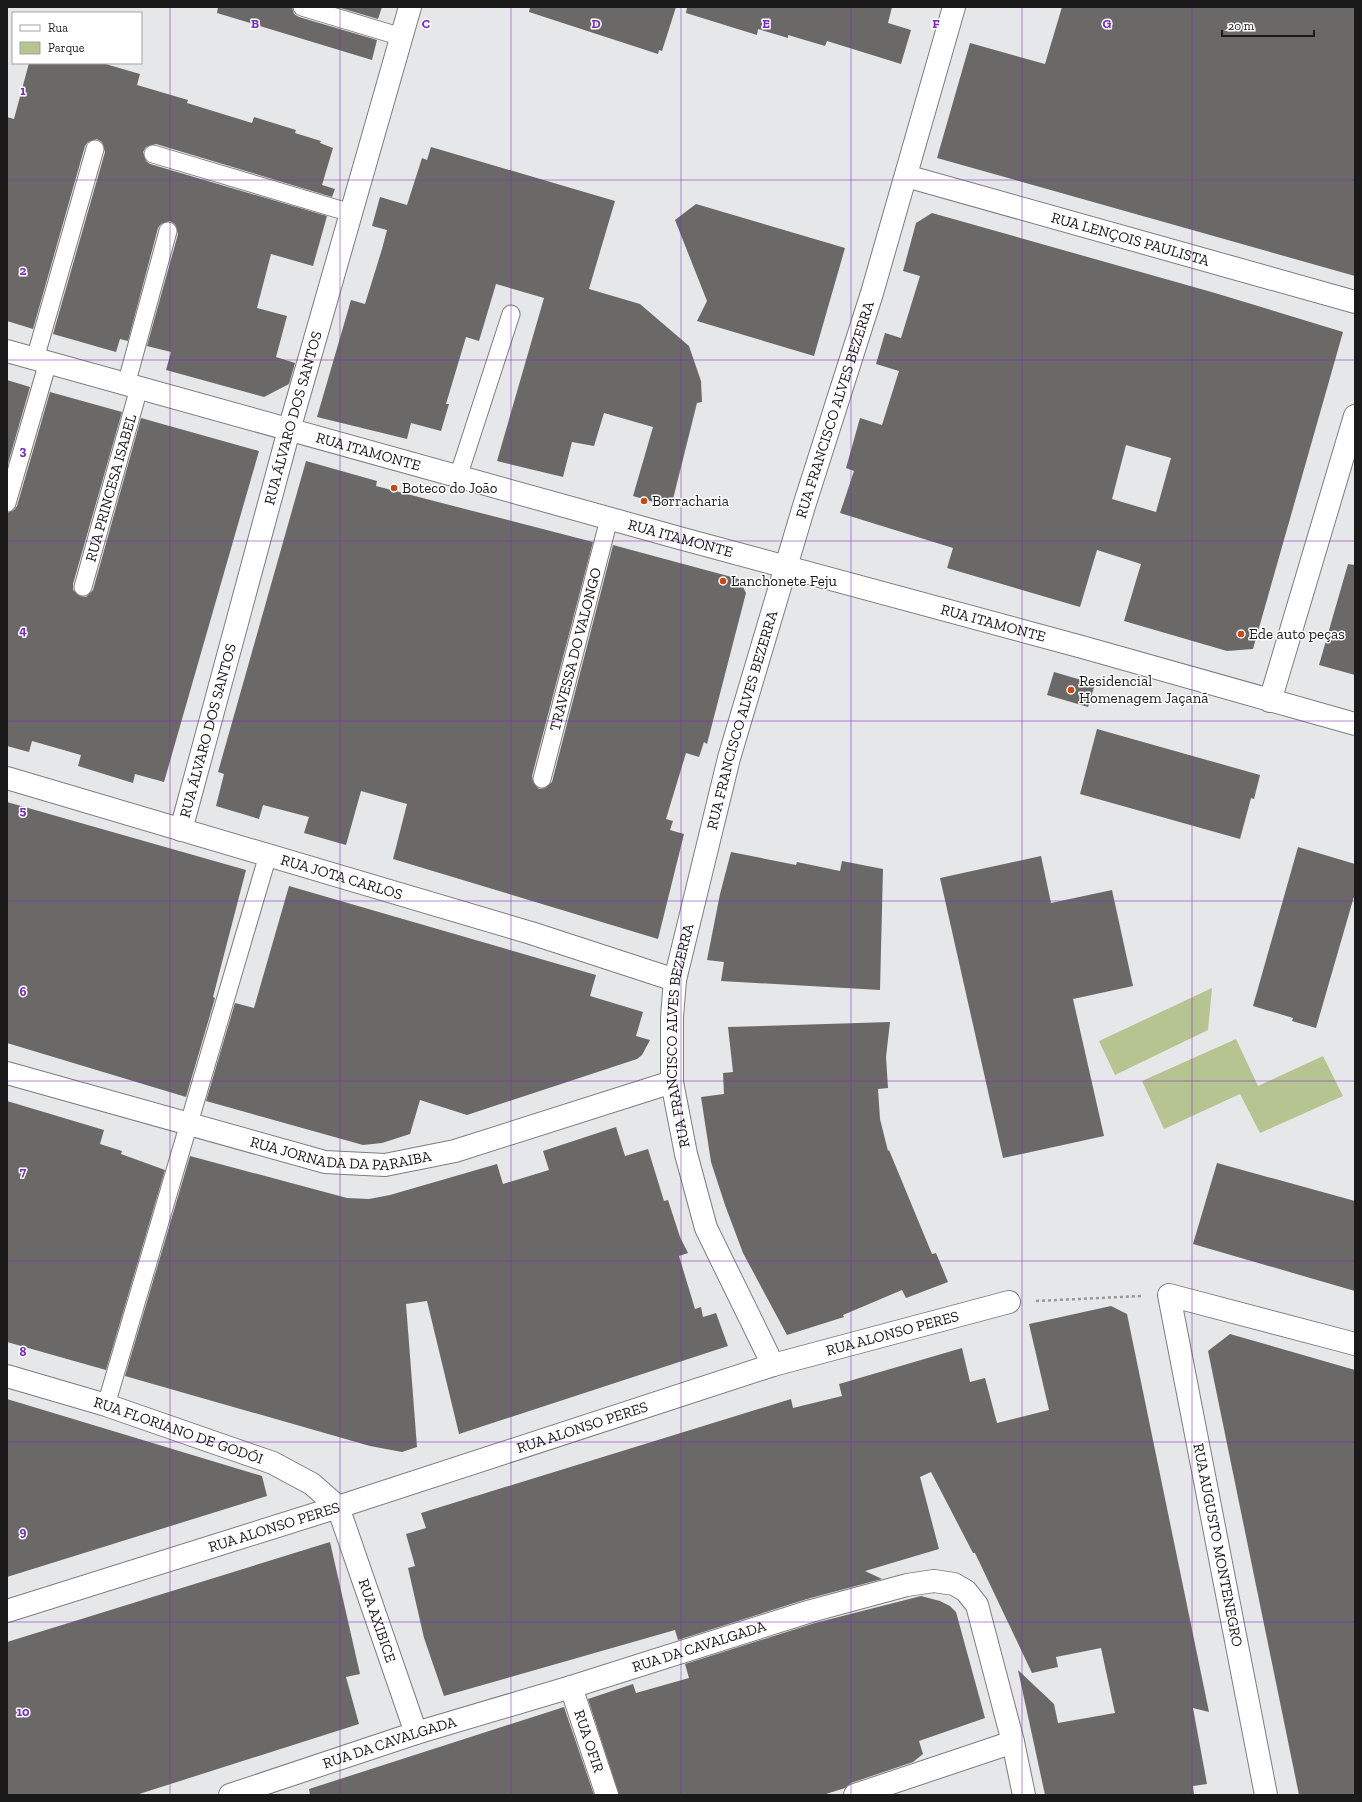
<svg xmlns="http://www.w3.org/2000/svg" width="1362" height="1802" viewBox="0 0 1362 1802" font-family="'Zilla Slab',serif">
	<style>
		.green { fill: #b5c490 }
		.building { fill: #6b6968; fill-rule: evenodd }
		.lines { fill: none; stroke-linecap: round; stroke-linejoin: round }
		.lane-casing { stroke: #7c7d7e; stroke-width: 19 }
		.street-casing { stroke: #7c7d7e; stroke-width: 24 }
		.secondary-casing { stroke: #7c7d7e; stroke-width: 24 }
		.path { stroke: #979899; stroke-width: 2.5; stroke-dasharray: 3 3; stroke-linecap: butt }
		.lane { stroke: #fff; stroke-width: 17 }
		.street { stroke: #fff; stroke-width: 22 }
		.secondary { stroke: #fff; stroke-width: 22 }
		.grid { fill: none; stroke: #7b2cbf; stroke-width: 1; stroke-opacity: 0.55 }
		.poi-dot { fill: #cd4710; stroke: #fff; stroke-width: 1.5 }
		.labels { text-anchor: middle; stroke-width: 3; stroke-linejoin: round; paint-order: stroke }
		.street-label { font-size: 15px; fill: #1a1a1b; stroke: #fff }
		.poi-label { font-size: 15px; fill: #1a1a1b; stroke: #fff; text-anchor: start }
		.grid-label { font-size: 13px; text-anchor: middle; font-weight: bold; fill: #7b2cbf; stroke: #fff; stroke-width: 3; stroke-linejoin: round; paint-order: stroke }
	</style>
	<rect width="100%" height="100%" fill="#e6e7e9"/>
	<path class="green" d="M 1212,988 L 1208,1030 L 1115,1075 L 1099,1041 Z
		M 1236,1039 L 1258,1086 L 1323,1056 L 1343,1096 L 1260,1133 L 1240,1094 L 1164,1129 L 1142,1081 Z"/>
	<path class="building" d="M 218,7 L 292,7 L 294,14 L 299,17 L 377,40 L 372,60 L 217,13 Z
		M 337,7 L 382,7 L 378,19 Z
		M 530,7 L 676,7 L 662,51 L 659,50 L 658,54 L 529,12 Z
		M 687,7 L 892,7 L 888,23 L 911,30 L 901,64 L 827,41 L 825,46 L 788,35 L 788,38 L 758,29 L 757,35 L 686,13 Z
		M 1062,7 L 1355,7 L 1355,276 L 937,158 L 970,43 L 1045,64 Z
		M 29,63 L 102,63 L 140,74 L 137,85 L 188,100 L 187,103 L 252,123 L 254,117 L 296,130 L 295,133 L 321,141 L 320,143 L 333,148 L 322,185 L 335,189 L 332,197 L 156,144 L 146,147 L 143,152 L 146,161 L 150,164 L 327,216 L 313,266 L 271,254 L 257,308 L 287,316 L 276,357 L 295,363 L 289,384 L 264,397 L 166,370 L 171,352 L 147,346 L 178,234 L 175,224 L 170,221 L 161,224 L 158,228 L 128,341 L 120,339 L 116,352 L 53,334 L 105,152 L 102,142 L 97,139 L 88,142 L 85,146 L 33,329 L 7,321 L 7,117 L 14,119 Z
		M 431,147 L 615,201 L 589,289 L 640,304 L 689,346 L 701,381 L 702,402 L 697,403 L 671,507 L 633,496 L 653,427 L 604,413 L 594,446 L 572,442 L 563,477 L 497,461 L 544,298 L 496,284 L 479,341 L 466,337 L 446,404 L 449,404 L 441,431 L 411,423 L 407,439 L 317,417 L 351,300 L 365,304 L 382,249 L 387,230 L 372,226 L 380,197 L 407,205 L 422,158 L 427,160 Z
		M 696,204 L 845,248 L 814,356 L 697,321 L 707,301 L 675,220 Z
		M 932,213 L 1215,293 L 1343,332 L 1253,649 L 1227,651 L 1124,621 L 1141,564 L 1097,550 L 1080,607 L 947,568 L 953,548 L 840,513 L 854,471 L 846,468 L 860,418 L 882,425 L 899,371 L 876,364 L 885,333 L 901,338 L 920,276 L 903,271 L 916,223 ZM 1126,445 L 1171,458 L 1156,512 L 1112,499 Z
		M 7,380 L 30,387 L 7,467 Z
		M 50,392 L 122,412 L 73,584 L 73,590 L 80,596 L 86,597 L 93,590 L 141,418 L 259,451 L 164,782 L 135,774 L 133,783 L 78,766 L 81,755 L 32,741 L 29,752 L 7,746 L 7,513 L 14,510 L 17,506 Z
		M 306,461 L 377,481 L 376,486 L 593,542 L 532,776 L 533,782 L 539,789 L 545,788 L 552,782 L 613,545 L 739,579 L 746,593 L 707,744 L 704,742 L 699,757 L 686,753 L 666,819 L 673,821 L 670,830 L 684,834 L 658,939 L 393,859 L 407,804 L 361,791 L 346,845 L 304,833 L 309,817 L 263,805 L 259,819 L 216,806 L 224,774 L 218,772 Z
		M 1348,564 L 1355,565 L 1355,675 L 1319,665 Z
		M 1054,672 L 1095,684 L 1088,707 L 1047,695 Z
		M 1097,729 L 1260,775 L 1254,799 L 1251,798 L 1240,839 L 1080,794 Z
		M 7,802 L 246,870 L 213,997 L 215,998 L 186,1097 L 7,1043 Z
		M 1298,847 L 1355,864 L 1355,893 L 1316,1028 L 1292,1021 L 1293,1018 L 1253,1006 Z
		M 731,852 L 796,865 L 797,862 L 840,871 L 842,861 L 883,869 L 880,990 L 721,981 L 724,962 L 707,960 L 720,894 Z
		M 1041,856 L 1051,903 L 1112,890 L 1133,986 L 1073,999 L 1104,1136 L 1003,1158 L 940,878 Z
		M 289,886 L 596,975 L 590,996 L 643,1012 L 636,1036 L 650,1040 L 642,1055 L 637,1059 L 467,1115 L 420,1100 L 410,1134 L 382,1143 L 363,1145 L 206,1101 L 235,1003 L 254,1008 Z
		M 890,1022 L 886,1057 L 888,1088 L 878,1089 L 880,1119 L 888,1151 L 889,1150 L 932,1254 L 936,1253 L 948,1282 L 906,1298 L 902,1290 L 843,1315 L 844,1317 L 787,1335 L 743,1253 L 725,1205 L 711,1162 L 701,1097 L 724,1094 L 723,1073 L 733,1072 L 728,1027 Z
		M 7,1101 L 104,1130 L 100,1144 L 122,1151 L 121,1154 L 165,1170 L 106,1370 L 7,1342 Z
		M 616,1127 L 625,1156 L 648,1149 L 664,1201 L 668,1200 L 680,1237 L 688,1253 L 679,1256 L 695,1309 L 701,1307 L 703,1317 L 716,1313 L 728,1346 L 459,1434 L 427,1301 L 406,1304 L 417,1447 L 402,1452 L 370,1446 L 125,1376 L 190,1156 L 347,1198 L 369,1199 L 390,1195 L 497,1164 L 503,1184 L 549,1170 L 543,1151 Z
		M 1217,1163 L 1355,1201 L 1355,1291 L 1193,1244 Z
		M 1111,1306 L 1127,1314 L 1209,1712 L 1193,1708 L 1207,1784 L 1193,1786 L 1194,1795 L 1045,1795 L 1018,1670 L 1054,1704 L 1058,1723 L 1115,1713 L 1101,1648 L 1056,1657 L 1058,1667 L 1032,1673 L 975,1553 L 973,1553 L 931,1472 L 920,1477 L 939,1549 L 865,1571 L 882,1579 L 807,1599 L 678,1640 L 675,1630 L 444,1696 L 424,1638 L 408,1568 L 415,1566 L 406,1534 L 426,1528 L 421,1513 L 791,1399 L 793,1408 L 842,1396 L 839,1384 L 962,1348 L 970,1382 L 985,1378 L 997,1423 L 1049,1410 L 1029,1324 Z
		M 1230,1334 L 1355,1370 L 1355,1795 L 1299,1795 L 1208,1351 Z
		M 7,1399 L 262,1476 L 267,1496 L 7,1577 Z
		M 330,1542 L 360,1674 L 346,1677 L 359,1724 L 136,1795 L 7,1795 L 7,1642 Z
		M 921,1596 L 940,1601 L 950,1606 L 956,1612 L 985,1718 L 919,1741 L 923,1754 L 913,1762 L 851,1783 L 845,1788 L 823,1795 L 619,1795 L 588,1699 L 633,1684 L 636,1693 L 689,1678 L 685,1664 L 815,1623 Z
		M 564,1707 L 594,1795 L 310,1795 L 309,1789 Z"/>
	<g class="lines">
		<defs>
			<g id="lane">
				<path d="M 302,7 L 402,37"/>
				<path d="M 153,154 L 351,213"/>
				<path d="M 35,359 L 95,149"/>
				<path d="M 126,385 L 168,231"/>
				<path d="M 458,477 L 511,314"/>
				<path d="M 7,503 L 48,362"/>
				<path id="s1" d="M 83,587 L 139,388"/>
				<path id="s2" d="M 542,779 L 609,519"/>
				<path d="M 106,1405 L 268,855"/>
			</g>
			<g id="street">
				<path id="s3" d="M 906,176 L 1355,302"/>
				<path d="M 1270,701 L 1355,416"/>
				<path id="s4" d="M 7,778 L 531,933 L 675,980"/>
				<path id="s5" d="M 181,830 L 289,430 L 410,7"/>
				<path id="s6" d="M 7,1073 L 325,1162 L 385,1165 L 455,1151 L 672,1082"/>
				<path id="s7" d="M 773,1365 L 706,1228 L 686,1154 L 672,1082 L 672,1017 L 675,980 L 729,758 L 804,506 L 872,293 L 954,7"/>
				<path id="s8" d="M 7,1376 L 106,1405 L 273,1463 L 312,1484 L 338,1507 L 416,1733"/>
				<path id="s9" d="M 7,1611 L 338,1507 L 773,1365 L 1009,1302"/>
				<path id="s10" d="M 571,1687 L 607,1795"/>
				<path id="s11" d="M 230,1795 L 416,1733 L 571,1687 L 811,1611 L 907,1585 L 934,1581 L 954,1584 L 966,1591 L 977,1605 L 1013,1742 L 1024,1795"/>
				<path d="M 855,1795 L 1013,1742"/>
				<path d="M 1266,1795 L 1169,1295 L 1355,1344"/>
			</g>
			<g id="secondary">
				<path id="s12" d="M 7,351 L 683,539 L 1082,647 L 1355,724"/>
			</g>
		</defs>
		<use href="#lane" class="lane-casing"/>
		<use href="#street" class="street-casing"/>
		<use href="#secondary" class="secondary-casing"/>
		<path class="path" d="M 1036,1301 L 1142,1296"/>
		<use href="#lane" class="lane"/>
		<use href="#street" class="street"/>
		<use href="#secondary" class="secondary"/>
	</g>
	<path class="grid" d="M 170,7 L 170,1795M 340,7 L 340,1795M 511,7 L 511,1795M 681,7 L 681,1795M 851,7 L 851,1795M 1022,7 L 1022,1795M 1192,7 L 1192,1795M 7,180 L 1355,180M 7,360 L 1355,360M 7,541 L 1355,541M 7,721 L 1355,721M 7,901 L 1355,901M 7,1081 L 1355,1081M 7,1261 L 1355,1261M 7,1442 L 1355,1442M 7,1622 L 1355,1622"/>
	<g class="poi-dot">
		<circle cx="394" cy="488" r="4"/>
		<circle cx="644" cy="501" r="4"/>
		<circle cx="723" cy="581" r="4"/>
		<circle cx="1241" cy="634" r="4"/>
		<circle cx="1071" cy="690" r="4"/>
	</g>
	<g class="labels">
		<g class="street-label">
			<text dy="5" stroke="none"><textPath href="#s3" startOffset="233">RUA LENÇOIS PAULISTA</textPath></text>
			<text dy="5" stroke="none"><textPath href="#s7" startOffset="997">RUA FRANCISCO ALVES BEZERRA</textPath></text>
			<text dy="5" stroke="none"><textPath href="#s5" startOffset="427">RUA ÁLVARO DOS SANTOS</textPath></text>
			<text dy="5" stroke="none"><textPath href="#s12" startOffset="375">RUA ITAMONTE</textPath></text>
			<text dy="5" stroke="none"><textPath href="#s1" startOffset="103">RUA PRINCESA ISABEL</textPath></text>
			<text dy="5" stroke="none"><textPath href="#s12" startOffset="699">RUA ITAMONTE</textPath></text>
			<text dy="5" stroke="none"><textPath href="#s12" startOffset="1023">RUA ITAMONTE</textPath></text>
			<text dy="5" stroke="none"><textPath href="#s2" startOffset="134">TRAVESSA DO VALONGO</textPath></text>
			<text dy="5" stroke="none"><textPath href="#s7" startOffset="673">RUA FRANCISCO ALVES BEZERRA</textPath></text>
			<text dy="5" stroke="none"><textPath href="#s5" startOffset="103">RUA ÁLVARO DOS SANTOS</textPath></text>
			<text dy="5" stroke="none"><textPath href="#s4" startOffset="349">RUA JOTA CARLOS</textPath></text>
			<text dy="5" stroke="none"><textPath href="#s7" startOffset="349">RUA FRANCISCO ALVES BEZERRA</textPath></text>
			<text dy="5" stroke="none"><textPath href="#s6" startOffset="345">RUA JORNADA DA PARAIBA</textPath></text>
			<text dy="5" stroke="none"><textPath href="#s9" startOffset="928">RUA ALONSO PERES</textPath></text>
			<text dy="5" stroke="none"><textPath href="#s9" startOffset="604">RUA ALONSO PERES</textPath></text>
			<text dy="5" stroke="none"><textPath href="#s8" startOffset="180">RUA FLORIANO DE GODÓI</textPath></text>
			<text dy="5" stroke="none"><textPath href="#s9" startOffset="280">RUA ALONSO PERES</textPath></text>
			<text transform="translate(1218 1545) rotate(79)" y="5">RUA AUGUSTO MONTENEGRO</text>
			<text dy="5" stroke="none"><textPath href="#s8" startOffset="479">RUA AXIBICE</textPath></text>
			<text dy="5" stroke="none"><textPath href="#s11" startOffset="492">RUA DA CAVALGADA</textPath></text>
			<text dy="5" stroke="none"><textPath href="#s10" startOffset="57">RUA OFIR</textPath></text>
			<text dy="5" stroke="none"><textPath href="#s11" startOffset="168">RUA DA CAVALGADA</textPath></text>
		</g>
		<g class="poi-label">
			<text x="402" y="493">Boteco do João</text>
			<text x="652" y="506">Borracharia</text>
			<text x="731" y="586">Lanchonete Feju</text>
			<text x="1249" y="639">Ede auto peças</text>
			<text x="1079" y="686">Residencial<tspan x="1079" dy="17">Homenagem Jaçanã</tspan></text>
		</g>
	</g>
	<g class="grid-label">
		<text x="255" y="28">B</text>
		<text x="426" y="28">C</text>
		<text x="596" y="28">D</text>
		<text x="766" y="28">E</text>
		<text x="936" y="28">F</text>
		<text x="1107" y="28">G</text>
		<text x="23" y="95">1</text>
		<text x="23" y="275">2</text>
		<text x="23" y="455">3</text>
		<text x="23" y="635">4</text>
		<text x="23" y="815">5</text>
		<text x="23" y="996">6</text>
		<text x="23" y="1176">7</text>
		<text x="23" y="1356">8</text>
		<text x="23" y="1536">9</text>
		<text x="23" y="1716">10</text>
	</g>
	<rect width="1362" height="1802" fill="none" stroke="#1a1a1b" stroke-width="16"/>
	<rect x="12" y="12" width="130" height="52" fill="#ffffff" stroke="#a3a3a4"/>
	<rect x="20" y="25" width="20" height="6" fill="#ffffff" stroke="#a3a3a4"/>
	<text x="48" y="32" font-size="12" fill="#1a1a1b">Rua</text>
	<rect x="20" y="42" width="20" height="12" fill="#b5c490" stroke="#a3a3a4"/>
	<text x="48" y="52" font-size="12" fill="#1a1a1b">Parque</text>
	<path d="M1222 30v6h92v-6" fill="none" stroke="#1a1a1b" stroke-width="2"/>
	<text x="1228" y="30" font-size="12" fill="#1a1a1b" stroke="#ffffff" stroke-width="3" paint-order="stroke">20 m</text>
</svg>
